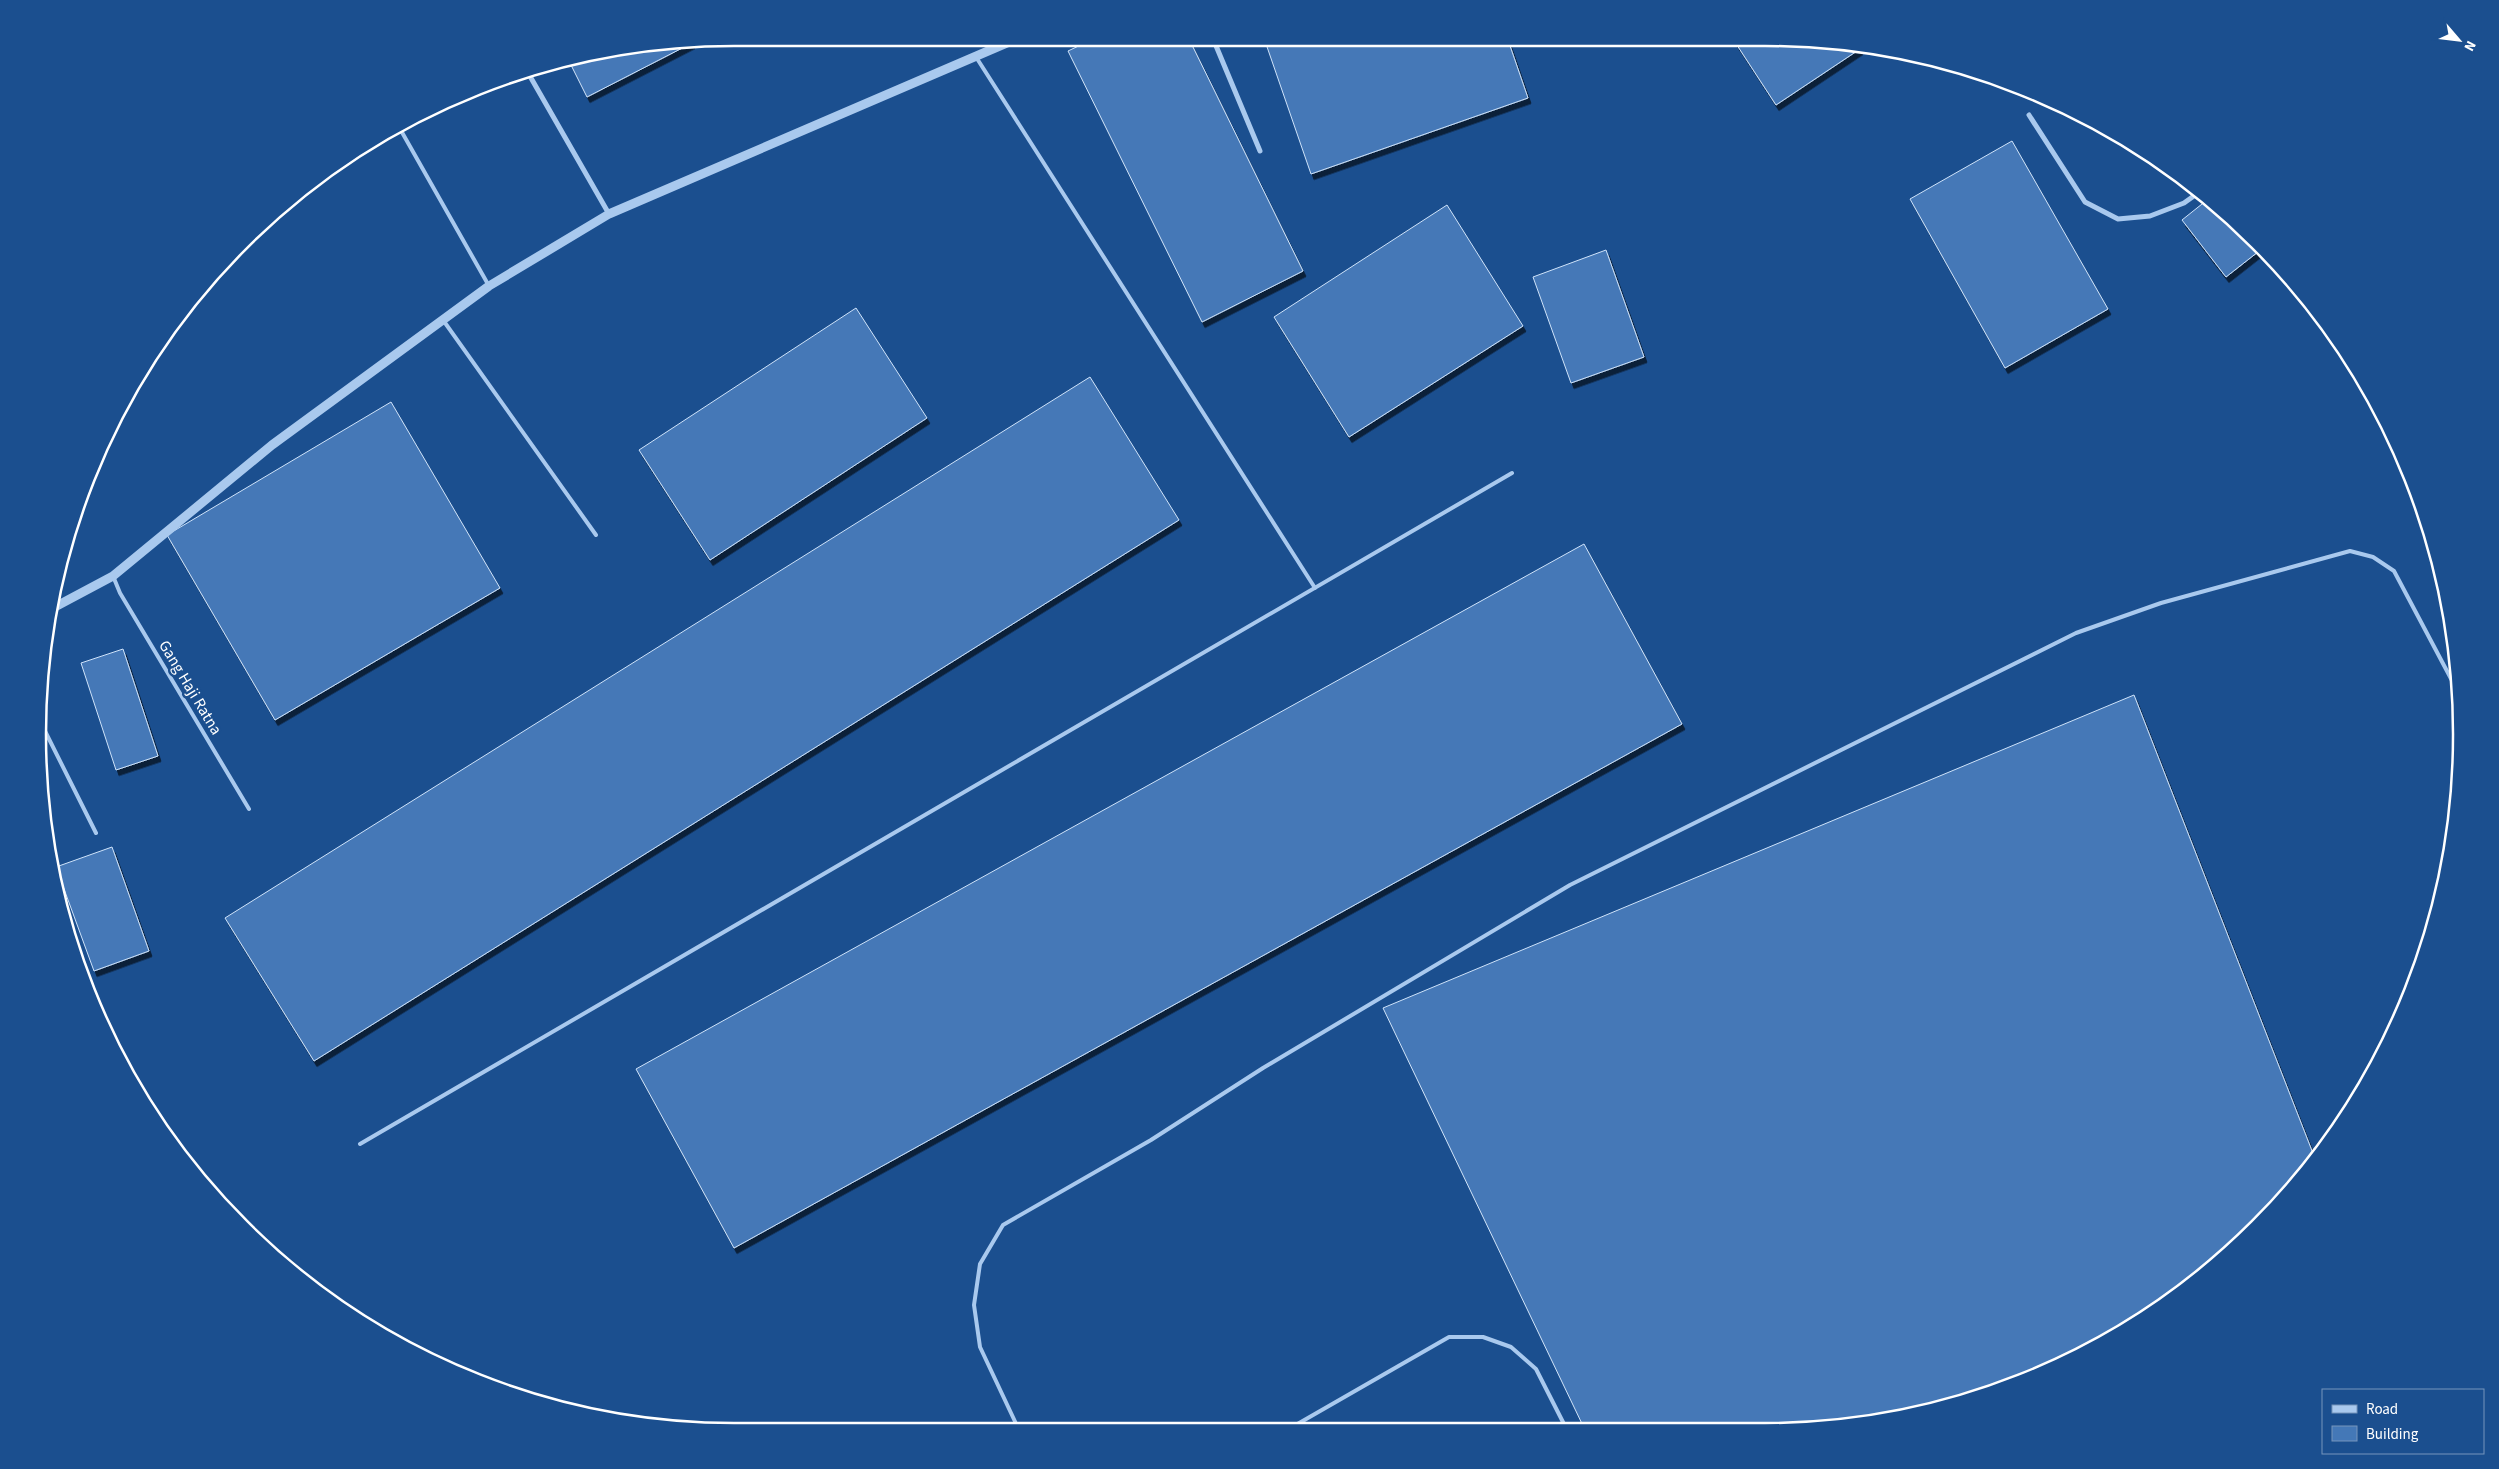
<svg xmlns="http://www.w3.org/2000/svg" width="2499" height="1469" viewBox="0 0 2499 1469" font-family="'Source Sans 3',sans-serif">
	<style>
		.building { fill: #4478b7; stroke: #cfe3fa; filter: url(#shadow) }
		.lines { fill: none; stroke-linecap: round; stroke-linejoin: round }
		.service { stroke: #a9c9ee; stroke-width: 4 }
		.minor { stroke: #a9c9ee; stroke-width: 5 }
		.tertiary { stroke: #a9c9ee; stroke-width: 9 }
		.labels { text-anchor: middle; stroke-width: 5; stroke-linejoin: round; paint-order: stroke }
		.street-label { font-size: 16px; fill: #fff; stroke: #1b4f8f }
		.rim { fill: none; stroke: #fff; stroke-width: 2.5 }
	</style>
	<defs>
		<filter id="shadow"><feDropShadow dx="3" dy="5.5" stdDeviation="0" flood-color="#0009"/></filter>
	</defs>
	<rect width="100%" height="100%" fill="#1b4f8f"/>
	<path class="building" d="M 1733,39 L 1810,39 L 1860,49 L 1776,105 Z
		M 1508,40 L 1528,98 L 1311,174 L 1265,41 Z
		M 1190,41 L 1303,271 L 1202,322 L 1068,51 L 1087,42 Z
		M 692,43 L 587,97 L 569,61 L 643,44 Z
		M 2012,141 L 2108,309 L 2005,368 L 1910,199 Z
		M 2207,200 L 2263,248 L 2226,277 L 2182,220 Z
		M 1447,205 L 1523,326 L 1349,437 L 1274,317 Z
		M 1606,250 L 1644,357 L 1571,383 L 1533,277 Z
		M 856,308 L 927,418 L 710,560 L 639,450 Z
		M 1090,377 L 1179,520 L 314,1061 L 225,918 Z
		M 391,402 L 500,588 L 275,720 L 167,535 Z
		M 1584,544 L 1682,724 L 734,1248 L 636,1069 Z
		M 123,649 L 158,756 L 116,770 L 81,663 Z
		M 2134,695 L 2314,1156 L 2224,1258 L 2113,1338 L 1945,1408 L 1810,1430 L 1585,1430 L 1383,1008 Z
		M 112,847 L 149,951 L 94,971 L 56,867 Z"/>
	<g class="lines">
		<path class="service" d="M 976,57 L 1315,588
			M 399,127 L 489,286
			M 443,320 L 596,535
			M 113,576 L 120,593 L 249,809
			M 39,719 L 96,833
			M 360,1144 L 1512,473
			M 1019,1430 L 980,1347 L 974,1305 L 980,1264 L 1003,1225 L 1151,1140 L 1263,1068 L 1570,885 L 2076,633 L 2161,603 L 2350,551 L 2373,557 L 2394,571 L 2457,690
			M 1287,1430 L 1449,1337 L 1483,1337 L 1511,1347 L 1536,1369 L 1567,1430"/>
		<path class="minor" d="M 1214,41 L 1260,151
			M 527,71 L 609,214
			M 2029,115 L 2085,202 L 2118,219 L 2150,216 L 2184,203 L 2198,193"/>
		<path class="tertiary" d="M 51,609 L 113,576 L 272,445 L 489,286 L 609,214 L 1009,42"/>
	</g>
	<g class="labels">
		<g class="street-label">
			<text transform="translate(191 687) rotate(59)" y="6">Gang Haji Ratna</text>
		</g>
	</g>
	<path d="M0 0H2499V1469H0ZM734 46H1765A688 688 0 0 1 2453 734V735A688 688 0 0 1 1765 1423H734A688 688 0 0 1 46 735V734A688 688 0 0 1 734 46Z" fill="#1b4f8f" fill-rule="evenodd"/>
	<path class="rim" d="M734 46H1765A688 688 0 0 1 2453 734V735A688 688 0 0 1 1765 1423H734A688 688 0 0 1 46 735V734A688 688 0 0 1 734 46Z"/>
	<rect x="2322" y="1389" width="162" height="65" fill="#1b4f8f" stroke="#7695bc"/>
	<rect x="2332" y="1405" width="25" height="8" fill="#a9c9ee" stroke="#7695bc"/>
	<text x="2366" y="1414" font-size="15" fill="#ffffff">Road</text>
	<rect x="2332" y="1426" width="25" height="15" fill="#4478b7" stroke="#7695bc"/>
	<text x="2366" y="1439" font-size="15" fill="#ffffff">Building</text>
	<g transform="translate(2459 40) rotate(118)" stroke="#1b4f8f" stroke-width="4" paint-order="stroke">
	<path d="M0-4L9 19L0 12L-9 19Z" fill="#ffffff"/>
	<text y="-8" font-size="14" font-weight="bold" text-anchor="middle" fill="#ffffff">N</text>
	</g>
</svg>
